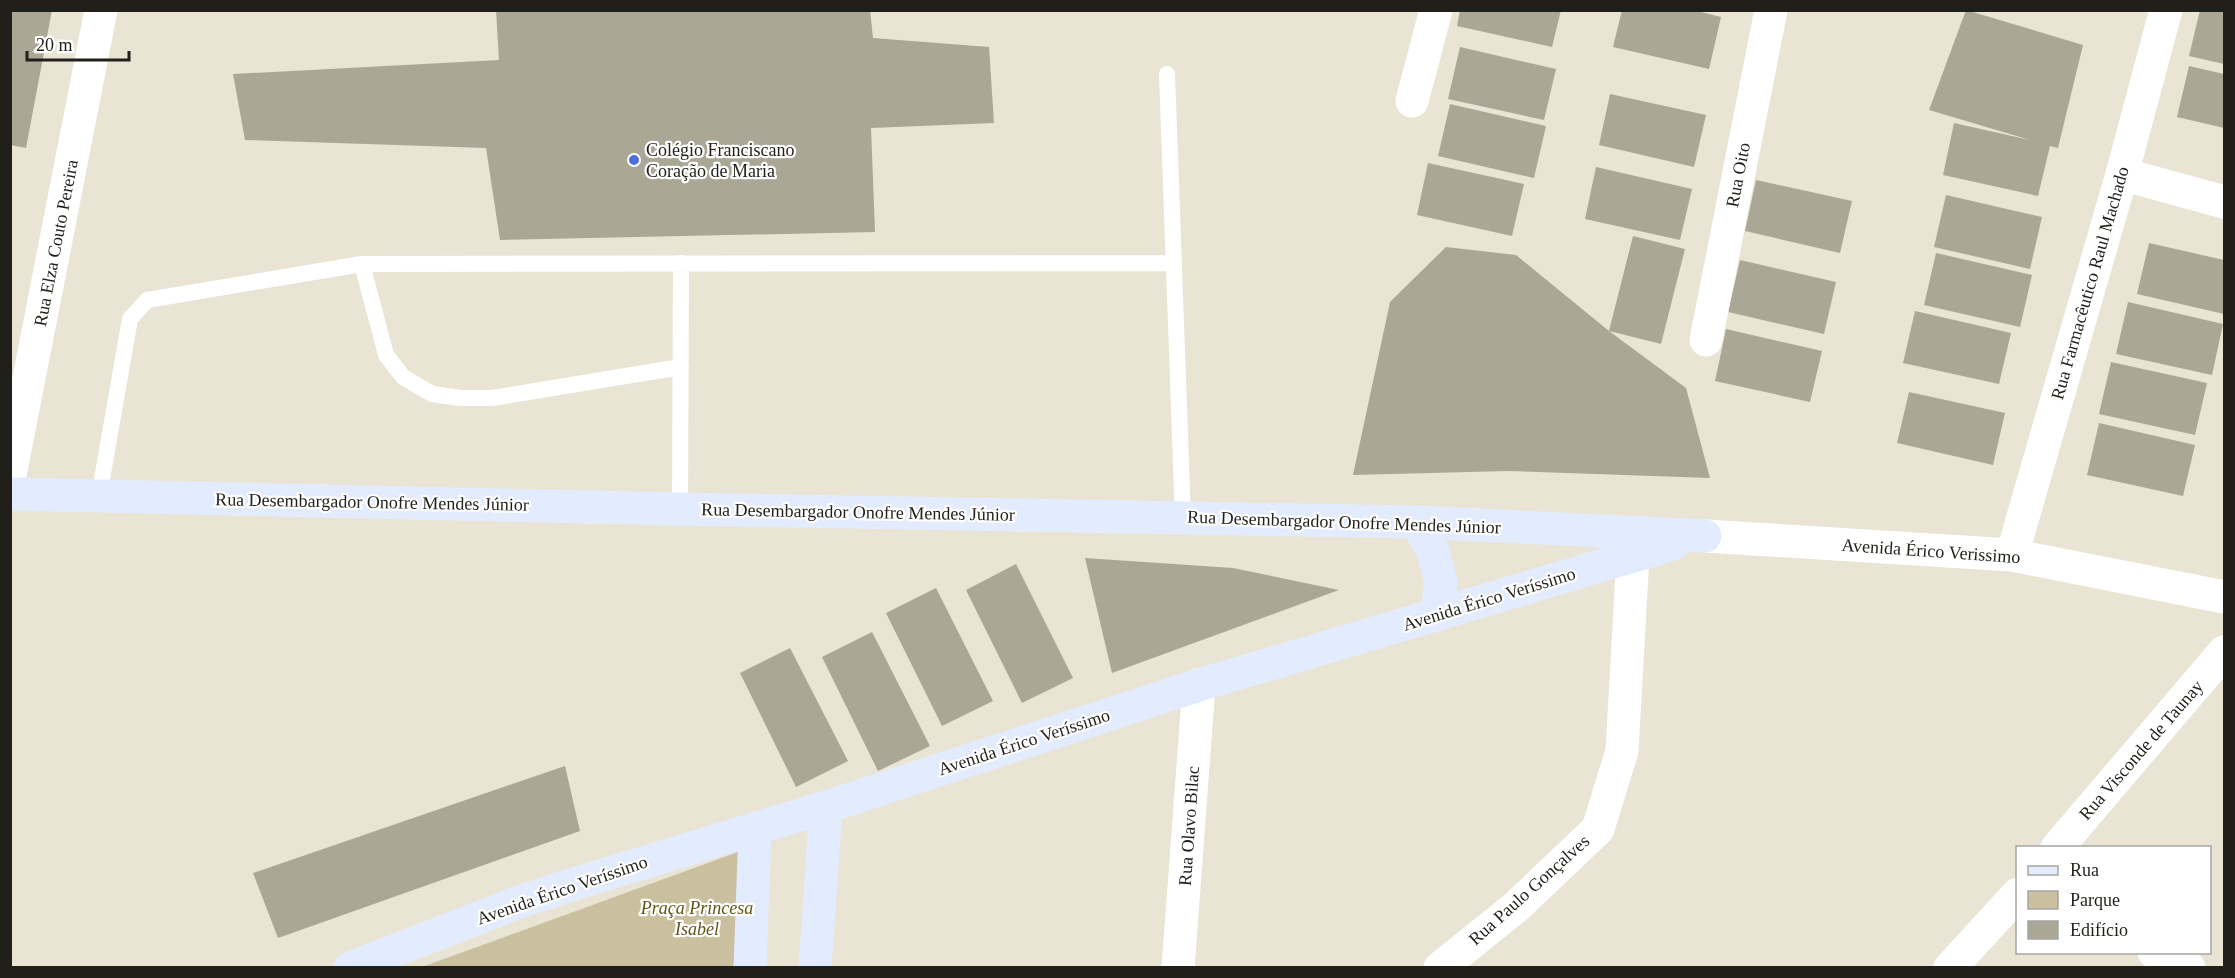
<svg xmlns="http://www.w3.org/2000/svg" width="2235" height="978" viewBox="0 0 2235 978" font-family="'Times New Roman',serif">
	<style>
		.green { fill: #cac09f }
		.building { fill: #aba797 }
		.lines { fill: none; stroke-linecap: round; stroke-linejoin: round }
		.lane { stroke: #fff; stroke-width: 16 }
		.street { stroke: #fff; stroke-width: 33 }
		.secondary { stroke: #e3ecff; stroke-width: 33 }
		.poi-dot { fill: #4a6fe3; stroke: #fff; stroke-width: 2 }
		.labels { text-anchor: middle; stroke-width: 4.5; stroke-linejoin: round; paint-order: stroke }
		.poi-label { font-size: 18px; fill: #201f19; stroke: #fff; text-anchor: start }
		.street-label { font-size: 18px; fill: #201f19; stroke: #fff }
		.park-label { font-size: 18px; font-style: italic; fill: #63531a; stroke: #fff }
	</style>
	<rect width="100%" height="100%" fill="#e9e4d4"/>
	<path class="green" d="M 749,848 L 743,967 L 422,967 Z"/>
	<path class="building" d="M 10,10 L 52,10 L 26,148 L 10,145 Z
		M 496,10 L 870,10 L 873,38 L 989,47 L 994,123 L 871,128 L 875,232 L 500,240 L 486,148 L 245,140 L 233,74 L 499,60 Z
		M 1460,10 L 1561,10 L 1552,47 L 1457,26 Z
		M 1622,10 L 1693,10 L 1721,17 L 1709,69 L 1613,47 Z
		M 1966,10 L 2083,45 L 2058,148 L 2050,146 L 2038,196 L 1943,175 L 1954,123 L 2030,140 L 1929,110 Z
		M 2200,10 L 2224,10 L 2224,64 L 2189,56 Z
		M 1460,47 L 1556,69 L 1544,120 L 1448,99 Z
		M 2189,66 L 2224,74 L 2224,128 L 2177,117 Z
		M 1610,94 L 1706,115 L 1694,167 L 1599,145 Z
		M 1450,104 L 1546,126 L 1534,178 L 1438,156 Z
		M 1428,163 L 1524,184 L 1512,236 L 1417,215 Z
		M 1596,167 L 1692,189 L 1680,240 L 1585,219 Z
		M 1756,180 L 1852,201 L 1840,253 L 1745,231 Z
		M 1946,195 L 2042,217 L 2030,269 L 1934,247 Z
		M 1633,236 L 1685,249 L 1661,344 L 1609,331 L 1686,388 L 1710,478 L 1508,471 L 1353,475 L 1390,302 L 1446,247 L 1516,255 L 1609,331 Z
		M 2149,243 L 2224,260 L 2224,314 L 2137,294 Z
		M 1936,253 L 2032,275 L 2020,327 L 1924,305 Z
		M 1740,260 L 1836,282 L 1824,334 L 1728,312 Z
		M 2128,302 L 2223,324 L 2212,375 L 2116,354 Z
		M 1915,311 L 2011,333 L 1999,384 L 1903,363 Z
		M 1726,329 L 1822,351 L 1810,402 L 1715,381 Z
		M 2111,362 L 2207,383 L 2195,435 L 2099,414 Z
		M 1909,392 L 2005,413 L 1993,465 L 1897,443 Z
		M 2099,423 L 2195,445 L 2183,496 L 2087,475 Z
		M 1085,558 L 1233,568 L 1339,590 L 1112,673 Z
		M 1016,564 L 1073,678 L 1022,703 L 966,590 Z
		M 936,588 L 993,701 L 942,726 L 886,613 Z
		M 872,632 L 930,746 L 878,771 L 822,657 Z
		M 790,648 L 848,761 L 796,787 L 740,673 Z
		M 565,766 L 580,831 L 278,938 L 253,873 Z"/>
	<g class="lines">
		<path class="lane" d="M 1167,74 L 1183,518
			M 362,264 L 386,355 L 403,377 L 432,394 L 460,398 L 492,398 L 681,367
			M 99,496 L 130,319 L 147,300 L 362,264 L 1174,263
			M 680,509 L 681,263"/>
		<path class="street" d="M 1412,101 L 1436,10
			M 2122,174 L 2224,202
			M 1706,340 L 1771,10
			M 10,475 L 101,10
			M 1705,536 L 2012,555 L 2224,597
			M 2012,555 L 2122,174 L 2166,10
			M 2057,848 L 2224,652
			M 2154,952 L 2189,968
			M 1178,968 L 1199,685
			M 1440,968 L 1517,906 L 1598,829 L 1622,751 L 1633,555
			M 1950,968 L 2018,894"/>
		<path class="secondary" d="M 10,494 L 680,509 L 1416,522 L 1705,536
			M 1416,522 L 1433,551 L 1441,583 L 1436,616
			M 350,968 L 519,902 L 577,883 L 826,807 L 1199,685 L 1674,544
			M 750,968 L 755,828
			M 815,968 L 826,807"/>
	</g>
	<circle class="poi-dot" cx="634" cy="160" r="6"/>
	<g class="labels">
		<g class="poi-label">
			<text x="646" y="156">Colégio Franciscano<tspan x="646" dy="21">Coração de Maria</tspan></text>
		</g>
		<g class="street-label">
			<text transform="translate(1738 175) rotate(-79)" y="6">Rua Oito</text>
			<text transform="translate(56 243) rotate(-79)" y="6">Rua Elza Couto Pereira</text>
			<text transform="translate(2090 283) rotate(-74)" y="6">Rua Farmacêutico Raul Machado</text>
			<text transform="translate(372 502) rotate(1)" y="6">Rua Desembargador Onofre Mendes Júnior</text>
			<text transform="translate(858 512) rotate(1)" y="6">Rua Desembargador Onofre Mendes Júnior</text>
			<text transform="translate(1344 522) rotate(2)" y="6">Rua Desembargador Onofre Mendes Júnior</text>
			<text transform="translate(1931 551) rotate(4)" y="6">Avenida Érico Verissimo</text>
			<text transform="translate(1489 599) rotate(-17)" y="6">Avenida Érico Veríssimo</text>
			<text transform="translate(1024 742) rotate(-18)" y="6">Avenida Érico Veríssimo</text>
			<text transform="translate(2141 750) rotate(-49)" y="6">Rua Visconde de Taunay</text>
			<text transform="translate(1189 826) rotate(-86)" y="6">Rua Olavo Bilac</text>
			<text transform="translate(562 890) rotate(-19)" y="6">Avenida Érico Veríssimo</text>
			<text transform="translate(1529 890) rotate(-42)" y="6">Rua Paulo Gonçalves</text>
		</g>
		<g class="park-label">
			<text x="697" y="914">Praça Princesa<tspan x="697" dy="21">Isabel</tspan></text>
		</g>
	</g>
	<rect width="2235" height="978" fill="none" stroke="#201f19" stroke-width="24"/>
	<rect x="2016" y="846" width="195" height="108" fill="#ffffff" stroke="#a6a5a3" stroke-width="1.5"/>
	<rect x="2028" y="866" width="30" height="9" fill="#e3ecff" stroke="#a6a5a3" stroke-width="1.5"/>
	<text x="2070" y="876" font-size="18" fill="#201f19">Rua</text>
	<rect x="2028" y="891" width="30" height="18" fill="#cac09f" stroke="#a6a5a3" stroke-width="1.5"/>
	<text x="2070" y="906" font-size="18" fill="#201f19">Parque</text>
	<rect x="2028" y="921" width="30" height="18" fill="#aba797" stroke="#a6a5a3" stroke-width="1.5"/>
	<text x="2070" y="936" font-size="18" fill="#201f19">Edifício</text>
	<path d="M27 51v9h102v-9" fill="none" stroke="#201f19" stroke-width="3"/>
	<text x="36" y="51" font-size="18" fill="#201f19" stroke="#ffffff" stroke-width="4.5" paint-order="stroke">20 m</text>
</svg>
